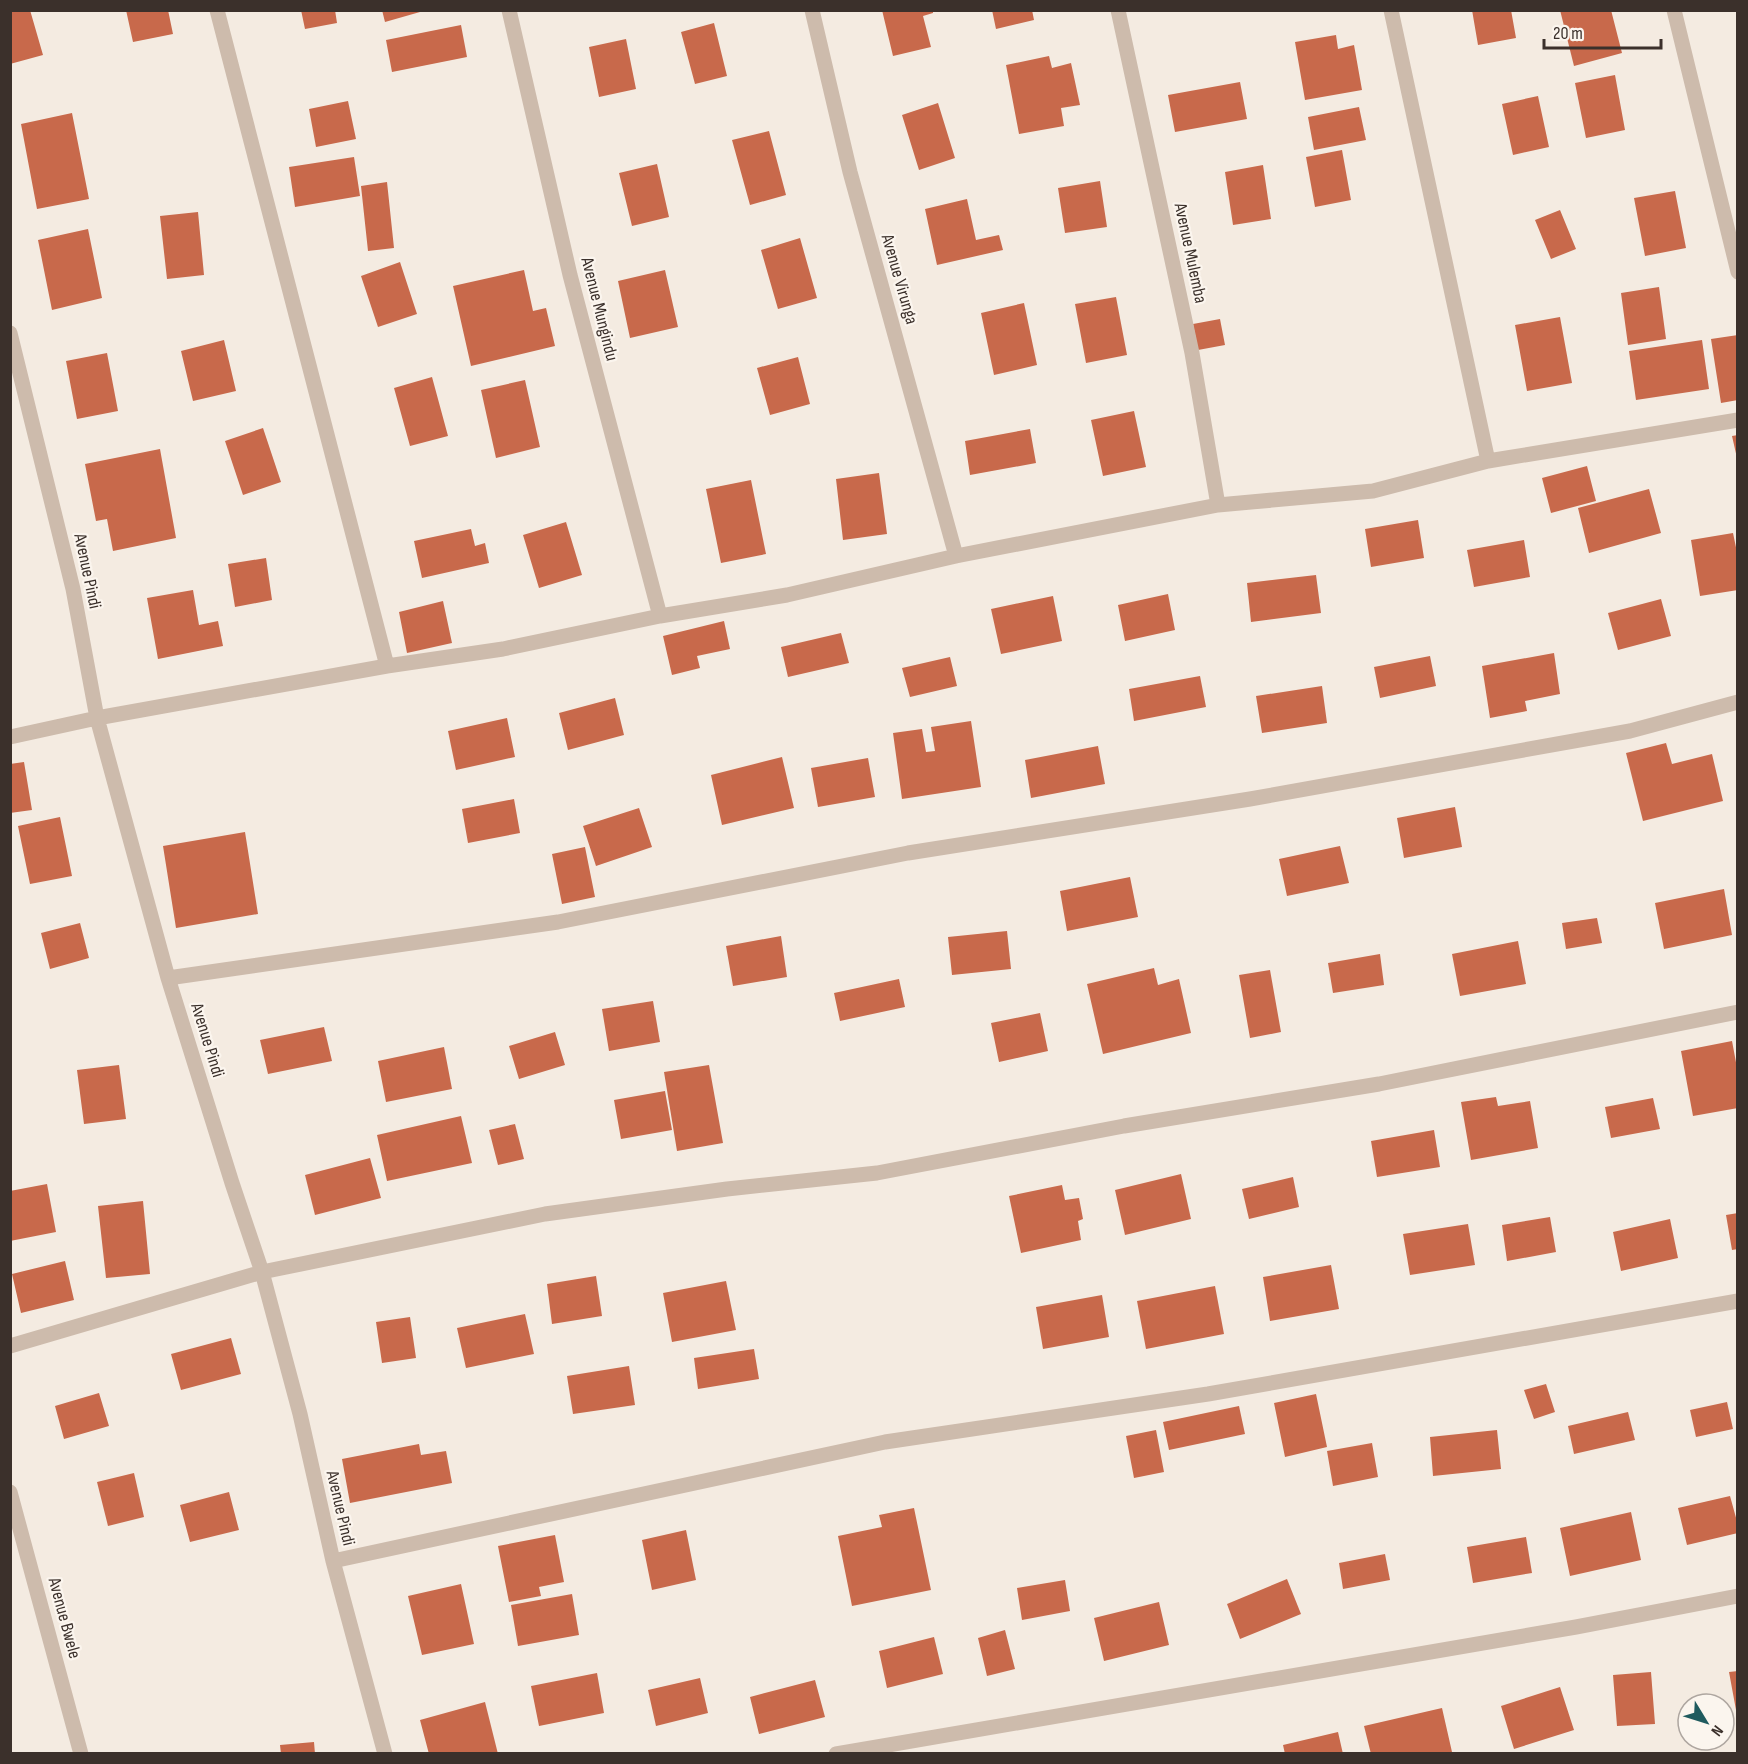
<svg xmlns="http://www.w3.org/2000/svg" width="1748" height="1764" viewBox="0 0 1748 1764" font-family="'Sofia Sans Condensed',sans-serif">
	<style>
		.building { fill: #c8694b }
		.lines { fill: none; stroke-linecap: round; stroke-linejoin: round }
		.minor { stroke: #cdbbac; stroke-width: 15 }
		.labels { text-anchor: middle; stroke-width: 4.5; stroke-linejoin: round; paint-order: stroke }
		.street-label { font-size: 18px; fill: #3b302b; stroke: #fbf5ee }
	</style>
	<rect width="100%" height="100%" fill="#f4ebe1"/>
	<path class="building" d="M 10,10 L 30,10 L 43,55 L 10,64 Z
		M 126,10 L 168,10 L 173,34 L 133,42 Z
		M 301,10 L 335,10 L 337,23 L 305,29 Z
		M 382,10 L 419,10 L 420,12 L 385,22 Z
		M 882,10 L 933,10 L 933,13 L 923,16 L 931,47 L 893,56 Z
		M 992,10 L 1032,10 L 1034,20 L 996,29 Z
		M 1472,10 L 1511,10 L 1516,38 L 1478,45 Z
		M 1560,10 L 1611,10 L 1622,53 L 1574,66 Z
		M 714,23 L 727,76 L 695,84 L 681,32 Z
		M 461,25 L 467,57 L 392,72 L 386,40 Z
		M 1336,35 L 1338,49 L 1354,45 L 1362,90 L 1305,100 L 1295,42 Z
		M 626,39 L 636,89 L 599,97 L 589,47 Z
		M 1049,56 L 1052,68 L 1071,63 L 1080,105 L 1061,108 L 1064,126 L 1019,134 L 1006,65 Z
		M 1615,75 L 1625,130 L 1586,138 L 1575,83 Z
		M 1240,82 L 1247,119 L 1175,132 L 1168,95 Z
		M 1538,96 L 1549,147 L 1513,155 L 1502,104 Z
		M 348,101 L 356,139 L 316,147 L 309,109 Z
		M 938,103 L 955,158 L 919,170 L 902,115 Z
		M 1359,107 L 1366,140 L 1314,150 L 1308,117 Z
		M 72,113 L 89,199 L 37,209 L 21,124 Z
		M 769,131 L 786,195 L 750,205 L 732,140 Z
		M 1342,150 L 1351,200 L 1315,207 L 1306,157 Z
		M 354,157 L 360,196 L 295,207 L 289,167 Z
		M 657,164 L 669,217 L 632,226 L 619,173 Z
		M 1263,165 L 1271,219 L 1233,225 L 1225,172 Z
		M 1100,181 L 1107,227 L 1065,233 L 1058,188 Z
		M 387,182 L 394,248 L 368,251 L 361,186 Z
		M 1675,191 L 1686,248 L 1645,256 L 1634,198 Z
		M 967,199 L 976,240 L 999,235 L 1003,250 L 937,265 L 925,209 Z
		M 1560,210 L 1576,249 L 1551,259 L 1535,220 Z
		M 198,212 L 204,275 L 167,279 L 160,216 Z
		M 88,229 L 102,298 L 52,310 L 38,240 Z
		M 800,238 L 817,298 L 778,309 L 761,250 Z
		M 400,262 L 417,314 L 378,327 L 361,276 Z
		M 524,270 L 533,311 L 546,308 L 555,346 L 471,366 L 453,286 Z
		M 665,270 L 678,327 L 630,338 L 618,281 Z
		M 1659,287 L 1666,339 L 1628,345 L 1621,293 Z
		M 1116,297 L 1127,355 L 1086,363 L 1075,304 Z
		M 1024,303 L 1037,365 L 994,375 L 981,313 Z
		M 1560,317 L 1572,383 L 1527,391 L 1515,325 Z
		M 1220,319 L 1225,345 L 1198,350 L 1193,324 Z
		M 1738,335 L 1738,400 L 1721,403 L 1711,339 Z
		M 224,340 L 236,391 L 193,401 L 181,351 Z
		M 1702,340 L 1709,389 L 1636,400 L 1629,351 Z
		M 107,353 L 118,411 L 77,419 L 66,361 Z
		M 798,357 L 810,404 L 770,415 L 757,368 Z
		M 432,377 L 448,436 L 410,446 L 394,388 Z
		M 525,380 L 540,447 L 496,458 L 481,390 Z
		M 1134,411 L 1146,467 L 1103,476 L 1091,420 Z
		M 263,428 L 281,482 L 243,495 L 225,441 Z
		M 1030,429 L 1036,463 L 970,475 L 965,441 Z
		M 1738,435 L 1738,458 L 1737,458 L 1732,436 Z
		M 160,449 L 176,538 L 113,551 L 107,519 L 96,521 L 85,464 Z
		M 1587,466 L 1596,501 L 1551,513 L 1542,478 Z
		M 879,473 L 887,534 L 843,540 L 836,479 Z
		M 751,480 L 766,554 L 721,563 L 706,489 Z
		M 1649,489 L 1661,533 L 1589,553 L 1578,508 Z
		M 1418,520 L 1424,558 L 1371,567 L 1365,529 Z
		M 566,522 L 582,575 L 539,588 L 523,535 Z
		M 471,529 L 475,546 L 485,543 L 489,563 L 422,578 L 414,541 Z
		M 1733,533 L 1738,557 L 1738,590 L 1700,596 L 1691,540 Z
		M 1524,540 L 1530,577 L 1474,587 L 1467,550 Z
		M 266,558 L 272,600 L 235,607 L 228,564 Z
		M 1316,575 L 1321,613 L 1251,622 L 1247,583 Z
		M 193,590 L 199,625 L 218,621 L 223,646 L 158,659 L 147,598 Z
		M 1168,594 L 1175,630 L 1125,641 L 1118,605 Z
		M 1053,596 L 1062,641 L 1001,654 L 991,609 Z
		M 1661,599 L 1671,636 L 1618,650 L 1608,613 Z
		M 443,601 L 452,643 L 407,653 L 399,612 Z
		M 724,621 L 730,649 L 697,656 L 700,668 L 672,675 L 663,636 Z
		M 841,633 L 849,663 L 788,677 L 781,647 Z
		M 1554,653 L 1560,694 L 1525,701 L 1527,711 L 1490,718 L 1482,666 Z
		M 1430,656 L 1436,686 L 1380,698 L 1374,667 Z
		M 950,657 L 957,686 L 910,697 L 902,668 Z
		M 1200,676 L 1206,707 L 1134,721 L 1129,689 Z
		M 1322,686 L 1327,723 L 1262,733 L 1256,696 Z
		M 615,698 L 624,735 L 568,750 L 559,713 Z
		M 507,718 L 515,757 L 456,770 L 448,731 Z
		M 971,721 L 981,787 L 902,799 L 893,733 L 922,729 L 926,752 L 935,751 L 931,727 Z
		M 1666,743 L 1672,764 L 1712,754 L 1723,801 L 1643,821 L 1626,753 Z
		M 1098,746 L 1105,784 L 1031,798 L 1025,760 Z
		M 782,757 L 794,808 L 722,825 L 711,775 Z
		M 868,758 L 875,797 L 818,807 L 811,768 Z
		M 24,762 L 32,810 L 10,813 L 10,764 Z
		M 514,799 L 520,833 L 468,843 L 462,809 Z
		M 1455,807 L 1462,847 L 1404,858 L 1397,818 Z
		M 639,808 L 652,847 L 596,866 L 583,826 Z
		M 60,817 L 72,876 L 30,884 L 18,826 Z
		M 245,832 L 258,914 L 176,928 L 163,846 Z
		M 1340,846 L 1349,883 L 1287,896 L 1279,859 Z
		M 585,847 L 595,897 L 562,904 L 552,854 Z
		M 1130,877 L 1138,917 L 1067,931 L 1060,891 Z
		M 1724,889 L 1732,935 L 1664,949 L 1655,903 Z
		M 1597,918 L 1602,943 L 1566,949 L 1562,923 Z
		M 80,923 L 89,958 L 50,969 L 41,933 Z
		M 1007,931 L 1011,969 L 952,975 L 948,937 Z
		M 781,936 L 787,977 L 733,986 L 726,946 Z
		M 1518,941 L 1526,984 L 1460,996 L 1452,954 Z
		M 1380,954 L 1384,985 L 1333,993 L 1328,963 Z
		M 1154,968 L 1158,985 L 1179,979 L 1191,1033 L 1103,1054 L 1087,984 Z
		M 1270,970 L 1281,1032 L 1250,1038 L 1239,975 Z
		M 899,979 L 905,1007 L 840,1021 L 834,993 Z
		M 653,1001 L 660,1042 L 609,1051 L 602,1009 Z
		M 1040,1013 L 1048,1051 L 999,1062 L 991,1023 Z
		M 324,1027 L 332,1061 L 268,1074 L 260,1040 Z
		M 555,1032 L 565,1065 L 519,1079 L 509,1046 Z
		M 1732,1041 L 1738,1073 L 1738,1108 L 1693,1116 L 1681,1051 Z
		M 444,1047 L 452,1089 L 386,1102 L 378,1061 Z
		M 119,1065 L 126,1119 L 84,1124 L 77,1070 Z
		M 709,1065 L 723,1143 L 677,1151 L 664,1072 Z
		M 665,1091 L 672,1130 L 621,1139 L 614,1100 Z
		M 1496,1097 L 1498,1106 L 1530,1101 L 1538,1148 L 1471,1160 L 1461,1102 Z
		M 1653,1098 L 1660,1129 L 1611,1138 L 1605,1107 Z
		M 461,1116 L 472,1163 L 387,1181 L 377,1135 Z
		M 515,1124 L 524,1159 L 498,1165 L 489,1130 Z
		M 1434,1130 L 1440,1167 L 1377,1177 L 1371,1141 Z
		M 370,1158 L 381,1198 L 315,1215 L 305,1175 Z
		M 1181,1174 L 1191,1219 L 1125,1235 L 1115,1190 Z
		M 1293,1177 L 1299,1207 L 1249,1219 L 1242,1189 Z
		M 47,1184 L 56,1232 L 10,1241 L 10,1191 Z
		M 1062,1185 L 1065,1200 L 1079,1198 L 1083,1219 L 1078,1221 L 1081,1240 L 1021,1253 L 1009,1196 Z
		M 143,1201 L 150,1274 L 106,1278 L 98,1206 Z
		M 1738,1213 L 1738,1249 L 1732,1250 L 1726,1215 Z
		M 1550,1217 L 1556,1252 L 1507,1261 L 1502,1225 Z
		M 1670,1219 L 1678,1258 L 1621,1271 L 1613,1232 Z
		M 1468,1224 L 1475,1265 L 1410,1275 L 1403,1234 Z
		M 65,1261 L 74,1300 L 21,1313 L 12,1274 Z
		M 1331,1265 L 1339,1309 L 1270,1321 L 1263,1277 Z
		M 596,1276 L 602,1316 L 552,1324 L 547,1284 Z
		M 726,1281 L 736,1330 L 672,1342 L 663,1293 Z
		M 1215,1286 L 1224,1334 L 1146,1349 L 1137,1301 Z
		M 1102,1295 L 1109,1337 L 1043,1349 L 1036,1307 Z
		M 525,1314 L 534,1354 L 466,1368 L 457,1328 Z
		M 410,1317 L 416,1358 L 382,1363 L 376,1322 Z
		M 231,1338 L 241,1374 L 181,1390 L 171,1354 Z
		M 754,1349 L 759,1379 L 698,1389 L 694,1358 Z
		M 629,1366 L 635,1405 L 573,1414 L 567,1376 Z
		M 1546,1384 L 1555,1412 L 1534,1419 L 1524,1390 Z
		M 99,1393 L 109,1426 L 64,1439 L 55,1406 Z
		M 1316,1394 L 1327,1447 L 1285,1457 L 1274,1403 Z
		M 1727,1402 L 1733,1429 L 1696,1437 L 1690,1410 Z
		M 1239,1406 L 1245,1434 L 1169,1450 L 1163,1422 Z
		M 1628,1412 L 1635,1440 L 1574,1454 L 1568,1426 Z
		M 1156,1430 L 1164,1472 L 1134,1478 L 1126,1436 Z
		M 1497,1430 L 1501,1469 L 1433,1476 L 1430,1437 Z
		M 1372,1443 L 1378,1477 L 1333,1486 L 1327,1451 Z
		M 419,1444 L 421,1455 L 446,1451 L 452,1483 L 350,1503 L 342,1459 Z
		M 134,1473 L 144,1517 L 108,1526 L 97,1482 Z
		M 229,1492 L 239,1530 L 190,1542 L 180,1505 Z
		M 1730,1496 L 1738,1525 L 1738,1533 L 1687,1545 L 1678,1508 Z
		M 914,1508 L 931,1590 L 852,1606 L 838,1536 L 882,1527 L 879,1515 Z
		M 1631,1512 L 1641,1560 L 1570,1576 L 1560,1528 Z
		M 686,1530 L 696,1580 L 652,1590 L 642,1540 Z
		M 555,1535 L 564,1582 L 539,1587 L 541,1596 L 509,1602 L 498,1546 Z
		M 1526,1537 L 1532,1573 L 1473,1583 L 1467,1547 Z
		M 1385,1554 L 1390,1580 L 1343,1589 L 1339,1563 Z
		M 1287,1579 L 1301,1614 L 1240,1639 L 1227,1604 Z
		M 1065,1580 L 1070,1611 L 1022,1620 L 1017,1588 Z
		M 461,1584 L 474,1644 L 422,1655 L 408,1596 Z
		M 572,1594 L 579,1635 L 518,1646 L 511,1605 Z
		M 1159,1602 L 1169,1645 L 1104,1661 L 1094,1618 Z
		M 1005,1630 L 1015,1669 L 987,1676 L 978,1638 Z
		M 934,1637 L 943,1674 L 887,1688 L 879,1651 Z
		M 1738,1671 L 1738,1710 L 1736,1710 L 1729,1672 Z
		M 1651,1672 L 1655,1724 L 1617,1726 L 1613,1675 Z
		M 597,1673 L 604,1713 L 539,1726 L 531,1686 Z
		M 700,1678 L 708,1713 L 656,1726 L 648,1690 Z
		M 815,1680 L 825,1717 L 759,1734 L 750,1697 Z
		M 1560,1687 L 1574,1730 L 1514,1749 L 1501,1706 Z
		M 485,1702 L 498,1754 L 429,1754 L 420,1720 Z
		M 1442,1708 L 1452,1752 L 1371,1754 L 1364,1726 Z
		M 1338,1732 L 1343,1754 L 1285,1754 L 1283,1745 Z
		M 314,1742 L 315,1754 L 281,1754 L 280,1745 Z"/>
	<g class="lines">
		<path class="minor" d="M 217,10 L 387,666
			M 509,10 L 570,275 L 660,616
			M 812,10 L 850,172 L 956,556
			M 1118,10 L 1192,353 L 1218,505
			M 1391,10 L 1488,461
			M 1674,10 L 1738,272
			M 10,333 L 73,589 L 97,718 L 168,978 L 232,1183 L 262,1272 L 300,1414 L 333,1561 L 385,1754
			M 10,737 L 97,718 L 387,666 L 503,649 L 660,616 L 787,595 L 956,556 L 1218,505 L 1373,491 L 1488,461 L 1738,420
			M 168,978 L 558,922 L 908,853 L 1250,799 L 1630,731 L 1738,702
			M 10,1346 L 262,1272 L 545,1214 L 727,1189 L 877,1173 L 1124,1126 L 1379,1084 L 1738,1012
			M 10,1492 L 81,1754
			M 333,1561 L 885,1442 L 1208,1394 L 1738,1301
			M 836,1754 L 1576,1627 L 1738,1596"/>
	</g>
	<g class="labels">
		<g class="street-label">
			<text transform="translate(1191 253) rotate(78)" y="6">Avenue Mulemba</text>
			<text transform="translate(900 279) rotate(74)" y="6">Avenue Virunga</text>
			<text transform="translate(600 309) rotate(76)" y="6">Avenue Mungindu</text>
			<text transform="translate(88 571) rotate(78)" y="6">Avenue Pindi</text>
			<text transform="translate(208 1040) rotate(73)" y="6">Avenue Pindi</text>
			<text transform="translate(341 1508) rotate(77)" y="6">Avenue Pindi</text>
			<text transform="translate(65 1618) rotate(75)" y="6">Avenue Bwele</text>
		</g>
	</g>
	<rect width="1748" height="1764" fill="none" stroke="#3b302b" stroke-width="24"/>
	<g transform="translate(1706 1722) rotate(128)"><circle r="28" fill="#fbf5ee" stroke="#aea6a0" stroke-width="1.5"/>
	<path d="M0-4.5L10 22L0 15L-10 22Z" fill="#1f5a5e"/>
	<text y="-9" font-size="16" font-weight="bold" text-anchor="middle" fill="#3b302b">N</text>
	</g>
	<path d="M1544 39v9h117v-9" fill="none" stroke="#3b302b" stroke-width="3"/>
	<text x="1553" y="39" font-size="18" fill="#3b302b" stroke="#fbf5ee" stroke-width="4.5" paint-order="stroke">20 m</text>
</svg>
